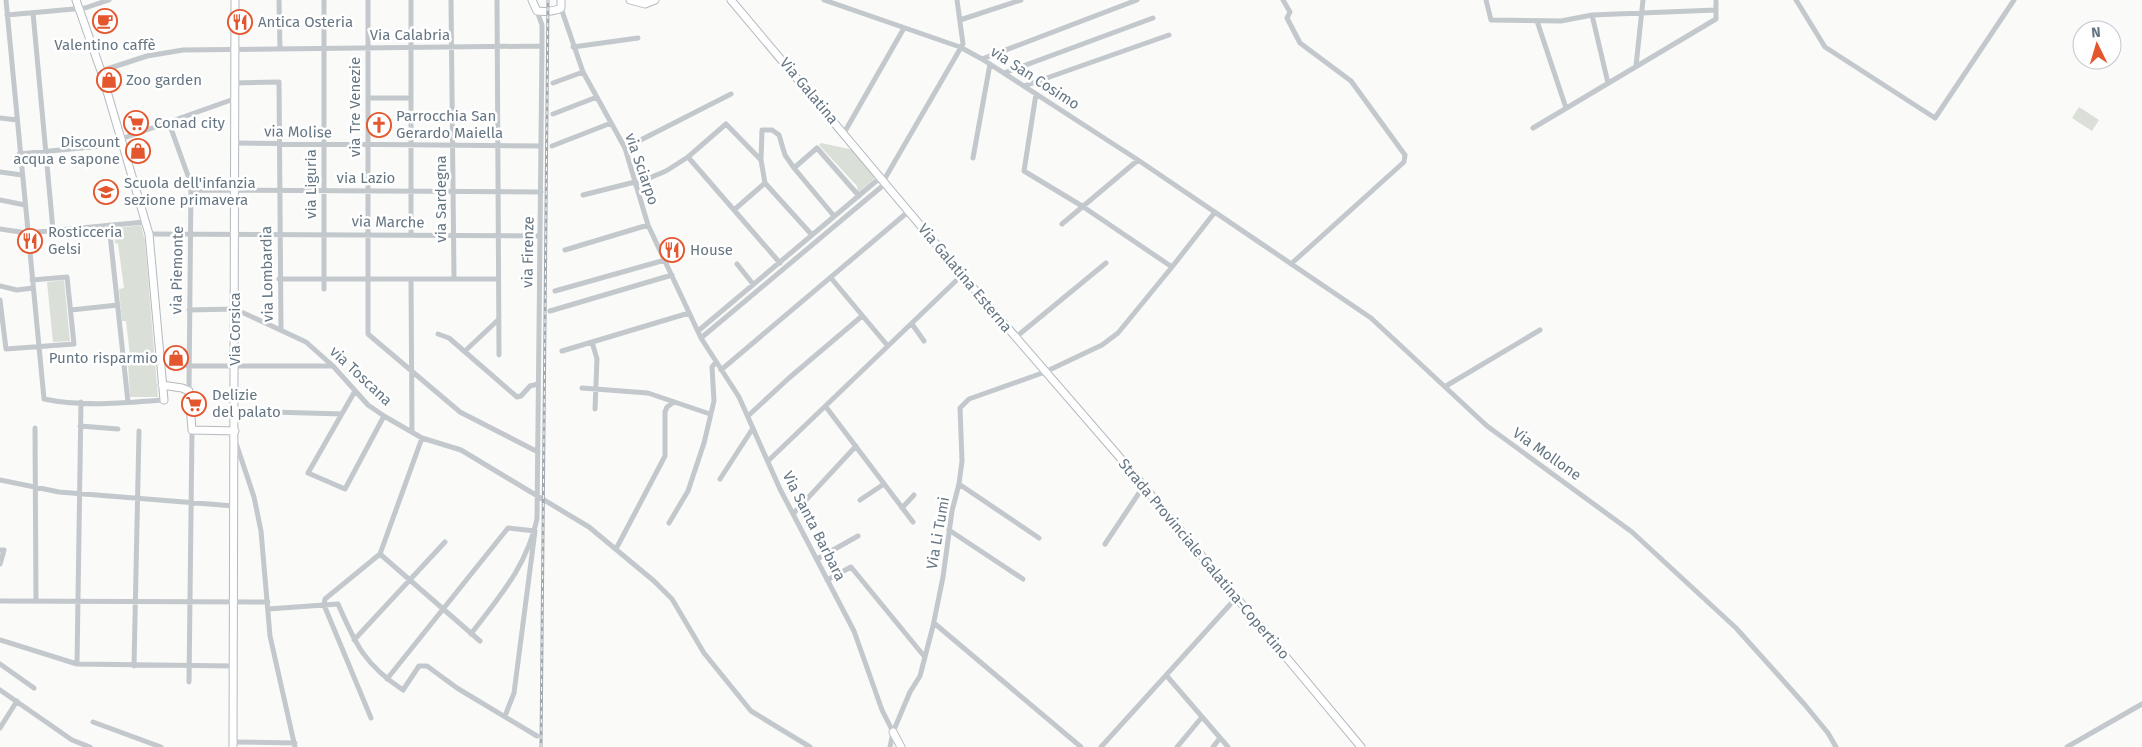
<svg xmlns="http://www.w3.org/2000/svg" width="2142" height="747" viewBox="0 0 2142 747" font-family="'Fira Sans',sans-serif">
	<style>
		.green { fill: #dadfd7 }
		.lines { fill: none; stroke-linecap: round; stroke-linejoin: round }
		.secondary-casing { stroke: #b3babf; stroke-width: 9 }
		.street { stroke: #c3c8cc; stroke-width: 5 }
		.secondary { stroke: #fff; stroke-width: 7 }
		.rail-casing { stroke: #a2aab0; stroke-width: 3 }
		.rail { stroke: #fff; stroke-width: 1; stroke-dasharray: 4; stroke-linecap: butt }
		.labels { text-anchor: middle; stroke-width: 5; stroke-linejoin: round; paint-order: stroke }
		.poi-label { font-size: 15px; fill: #657683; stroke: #fff; text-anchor: start }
		.street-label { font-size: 15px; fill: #657683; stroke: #fff }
	</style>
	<rect width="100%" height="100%" fill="#fafaf8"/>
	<path class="green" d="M 2079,107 L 2099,120 L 2092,131 L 2072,118 Z
		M 821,143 L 854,150 L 874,175 L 874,179 L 858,193 L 857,186 L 819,145 Z
		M 141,225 L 145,241 L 158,397 L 130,397 L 128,364 L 131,364 L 126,321 L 122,321 L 119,289 L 124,288 L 118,244 L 115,243 L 114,233 L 118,232 L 118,228 Z
		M 64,280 L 70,341 L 53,342 L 47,282 Z"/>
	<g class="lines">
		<defs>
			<path id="secondary" d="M 76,0 L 101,71 L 149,234 L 164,400
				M 532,0 L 537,11 C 546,12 553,12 561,8 L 561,0
				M 630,0 L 645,4 L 655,0
				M 731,0 L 962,275 L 1116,453 L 1361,747
				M 162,385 L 182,388 L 189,391 L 192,430 L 235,431
				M 893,732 L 901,747
				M 233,747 L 235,0"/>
		</defs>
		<use href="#secondary" class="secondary-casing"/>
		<path class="street" d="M 6,0 L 44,399 C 81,407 126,403 164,400
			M 279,0 L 280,49
			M 324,0 L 324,289
			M 368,0 L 368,334 L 460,412 L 538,452
			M 451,0 L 454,278
			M 497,0 L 499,355
			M 824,0 L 960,47 L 982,59 L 1138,160 L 1371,318 L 1487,426 L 1632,532 L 1736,628 L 1805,705 L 1828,733 L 1836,747
			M 1283,0 L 1290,12 L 1287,18 L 1300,43 L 1351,81 L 1405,155 L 1404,162 L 1291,264
			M 1486,0 L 1491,20 L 1561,21 L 1592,15 L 1716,10
			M 1796,0 L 1825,47 L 1935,118 L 2014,0
			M 561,8 L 583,72 L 625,148 L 648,225 L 701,338 L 739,397 L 780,489 L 854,631 L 882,710 L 893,732
			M 33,13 L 53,230
			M 7,15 L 85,8 L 109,0
			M 1592,15 L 1608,83
			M 960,20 L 1021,0
			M 1537,21 L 1566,108
			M 573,47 L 638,38
			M 982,59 L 1137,0
			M 1636,66 L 1643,0
			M 101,71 L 147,56 L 183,50 L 542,46
			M 1004,73 L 1153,18
			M 234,83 L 279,82 L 281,330
			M 553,83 L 583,72
			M 1024,86 L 1169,35
			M 368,98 L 410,98
			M 553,114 L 597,97
			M 0,118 L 17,120
			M 169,123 L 191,184 L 189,391
			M 1533,128 L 1716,19 L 1716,0
			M 844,133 L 904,28
			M 121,139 L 234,99
			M 236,143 L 541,146
			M 552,146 L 611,123
			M 625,148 L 731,94
			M 19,154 L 122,144
			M 688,157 L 780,263
			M 973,158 L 990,64
			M 794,168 L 817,148 L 859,196
			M 0,172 L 22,175
			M 884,180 L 963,44 L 957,0
			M 635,184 L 666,171 L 688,157 L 726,124 L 761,160
			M 191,190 L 541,192
			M 583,195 L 635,182
			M 0,200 L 25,205
			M 734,210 L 765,183
			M 1062,224 L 1138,160
			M 109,225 L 128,402
			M 0,229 L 27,233 L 145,222
			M 149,234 L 540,236
			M 411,235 L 411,0
			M 812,235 L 765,183 L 761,160 L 762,130 L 772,130 L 779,135 L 785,155 L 794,168 L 834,216
			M 565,250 L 648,225
			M 737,264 L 753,284
			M 1172,267 L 1215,212
			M 831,278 L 887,345
			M 279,279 L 498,279
			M 411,279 L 412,432
			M 0,286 L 17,290 L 33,288
			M 555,291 L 665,260
			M 0,300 L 6,349 L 74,344 L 67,277 L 32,280
			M 71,310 L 118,305
			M 189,310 L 235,309 L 306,342 L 333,366 L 368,405 L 384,416 L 422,438 L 461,450 L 589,527 L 654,581 L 672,599 L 704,653 L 751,711 L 810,747
			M 550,311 L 672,275
			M 912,324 L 924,341
			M 698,331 L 881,177
			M 438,334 L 449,338 L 517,397 L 521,396 L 530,386 L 538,384
			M 1016,337 L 1106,263
			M 701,338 L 886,183
			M 592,342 L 597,359 L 595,409
			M 465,351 L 498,320
			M 562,351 L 689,313
			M 188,366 L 333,366
			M 721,370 L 909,211
			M 1446,386 L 1540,330
			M 582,388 L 648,393 L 710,414
			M 355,391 L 308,473 L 345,489 L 384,416
			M 826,407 L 913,522
			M 234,411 L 342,414
			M 748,416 L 789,378 L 862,316
			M 80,426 L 118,429
			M 35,428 L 36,601
			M 236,443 L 254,497 L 261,531 L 270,636 L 295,747
			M 768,461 L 962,275
			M 720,479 L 753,428
			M 0,480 L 59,492 L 234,506
			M 959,484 L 1039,538
			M 860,500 L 884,484
			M 902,508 L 914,495
			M 793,514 L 856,446
			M 669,523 L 688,491 L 704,443 L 714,401 L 712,367 L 716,362
			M 949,530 L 1023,579
			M 1105,544 L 1143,487
			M 616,549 L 665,456 L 665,412 L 667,407 L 674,402
			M 0,550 L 4,550 L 0,564
			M 380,554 L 480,641
			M 817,559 L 858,536
			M 827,580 L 851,567 L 924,656
			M 0,601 L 268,602
			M 268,609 L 338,604 C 356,645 364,664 403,690 L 419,666 L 427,666 L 457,688 L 537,736
			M 934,623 L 1081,747
			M 471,634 C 499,597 527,566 537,519 L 542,46 L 542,25 L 537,11
			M 0,640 L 77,664 L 233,666
			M 354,640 L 445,542
			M 0,664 L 34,688
			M 77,664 L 81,402
			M 134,666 L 139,431
			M 1166,675 L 1228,747
			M 387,679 L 508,528 L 535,531 L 514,693 L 505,716
			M 189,682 L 192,430
			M 0,690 L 72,740 L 90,747
			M 371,718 L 324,605 L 325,599 L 380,554 L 422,438
			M 93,722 L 161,747
			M 0,728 L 17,701
			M 233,742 L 295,743
			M 890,747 L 893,732 L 910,692 L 920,676 L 933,626 L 943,577 L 952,511 L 959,484 L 962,461 L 960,408 L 969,399 L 1045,372 L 1102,345 L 1118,333 L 1172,267 L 1082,206 L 1024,171 L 1036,94
			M 1101,747 L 1236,598
			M 1177,747 L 1202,717
			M 1213,747 L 1220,738
			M 2067,747 L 2142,704"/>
		<use href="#secondary" class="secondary"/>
		<defs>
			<path id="rail" d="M 541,747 L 548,0"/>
		</defs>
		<use href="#rail" class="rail-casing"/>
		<use href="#rail" class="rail"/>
	</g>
	<defs>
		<symbol id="cafe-ring" viewBox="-11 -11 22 22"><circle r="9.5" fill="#fff" stroke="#e4572e" stroke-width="1.5"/><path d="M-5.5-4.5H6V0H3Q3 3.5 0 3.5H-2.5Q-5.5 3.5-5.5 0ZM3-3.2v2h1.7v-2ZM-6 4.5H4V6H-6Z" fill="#e4572e"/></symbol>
		<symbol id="restaurant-ring" viewBox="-11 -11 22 22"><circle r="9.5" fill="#fff" stroke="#e4572e" stroke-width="1.5"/><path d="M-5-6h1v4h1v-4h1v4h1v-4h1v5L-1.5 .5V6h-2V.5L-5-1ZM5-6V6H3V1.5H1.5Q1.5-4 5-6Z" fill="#e4572e"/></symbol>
		<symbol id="shop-ring" viewBox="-11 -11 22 22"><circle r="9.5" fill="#fff" stroke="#e4572e" stroke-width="1.5"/><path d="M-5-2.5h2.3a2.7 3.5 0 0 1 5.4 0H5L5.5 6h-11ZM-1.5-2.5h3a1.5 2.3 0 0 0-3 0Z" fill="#e4572e"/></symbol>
		<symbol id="supermarket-ring" viewBox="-11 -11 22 22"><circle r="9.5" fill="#fff" stroke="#e4572e" stroke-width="1.5"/><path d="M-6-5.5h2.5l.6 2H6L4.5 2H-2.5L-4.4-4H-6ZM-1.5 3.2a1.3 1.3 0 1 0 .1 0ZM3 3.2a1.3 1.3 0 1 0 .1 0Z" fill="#e4572e"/></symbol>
		<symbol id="church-ring" viewBox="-11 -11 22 22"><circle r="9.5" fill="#fff" stroke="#e4572e" stroke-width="1.5"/><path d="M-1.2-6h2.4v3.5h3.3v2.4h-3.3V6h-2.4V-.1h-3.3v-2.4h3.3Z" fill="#e4572e"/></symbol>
		<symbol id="school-ring" viewBox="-11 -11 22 22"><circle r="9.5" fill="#fff" stroke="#e4572e" stroke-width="1.5"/><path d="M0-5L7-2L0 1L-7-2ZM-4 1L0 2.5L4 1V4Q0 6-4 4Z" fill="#e4572e"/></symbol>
	</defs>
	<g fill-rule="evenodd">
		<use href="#cafe-ring" x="91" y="7" width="28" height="28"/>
		<use href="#restaurant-ring" x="226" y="8" width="28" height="28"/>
		<use href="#shop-ring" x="95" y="66" width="28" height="28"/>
		<use href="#supermarket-ring" x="122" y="109" width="28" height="28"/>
		<use href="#church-ring" x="365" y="111" width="28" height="28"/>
		<use href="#shop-ring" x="124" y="137" width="28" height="28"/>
		<use href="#school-ring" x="92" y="178" width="28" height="28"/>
		<use href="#restaurant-ring" x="16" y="227" width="28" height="28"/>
		<use href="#restaurant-ring" x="658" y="236" width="28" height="28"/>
		<use href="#shop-ring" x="162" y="344" width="28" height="28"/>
		<use href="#supermarket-ring" x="180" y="390" width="28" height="28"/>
	</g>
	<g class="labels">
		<g class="poi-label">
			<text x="258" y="27">Antica Osteria</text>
			<text x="105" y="50" text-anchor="middle">Valentino caffè</text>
			<text x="126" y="85">Zoo garden</text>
			<text x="396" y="121">Parrocchia San<tspan x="396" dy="17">Gerardo Maiella</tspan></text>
			<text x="154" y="128">Conad city</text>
			<text x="120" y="147" text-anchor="end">Discount<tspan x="120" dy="17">acqua e sapone</tspan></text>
			<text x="124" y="188">Scuola dell'infanzia<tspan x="124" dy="17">sezione primavera</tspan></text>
			<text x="48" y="237">Rosticceria<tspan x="48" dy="17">Gelsi</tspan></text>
			<text x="690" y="255">House</text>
			<text x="158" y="363" text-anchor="end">Punto risparmio</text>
			<text x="212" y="400">Delizie<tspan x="212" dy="17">del palato</tspan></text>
		</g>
		<g class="street-label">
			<text x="410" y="40">Via Calabria</text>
			<text transform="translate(1035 78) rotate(33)" y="5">via San Cosimo</text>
			<text transform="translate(809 91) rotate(50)" y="5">Via Galatina</text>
			<text transform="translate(355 107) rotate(-90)" y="5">via Tre Venezie</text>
			<text transform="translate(298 132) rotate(1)" y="5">via Molise</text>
			<text transform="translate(642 169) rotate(71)" y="5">via Sciarpo</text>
			<text x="366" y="183">via Lazio</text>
			<text transform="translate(311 184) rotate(-90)" y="5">via Liguria</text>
			<text transform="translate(441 199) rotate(-90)" y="5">via Sardegna</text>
			<text transform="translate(388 222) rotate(1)" y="5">via Marche</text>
			<text transform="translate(528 252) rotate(-89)" y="5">via Firenze</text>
			<text transform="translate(177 270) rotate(-89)" y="5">via Piemonte</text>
			<text transform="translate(267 274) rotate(-91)" y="5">via Lombardia</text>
			<text transform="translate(965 278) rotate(50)" y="5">Via Galatina Esterna</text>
			<text transform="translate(235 329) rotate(-90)" y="5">Via Corsica</text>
			<text transform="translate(361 376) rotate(43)" y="5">via Toscana</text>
			<text transform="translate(1547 454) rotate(35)" y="5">Via Mollone</text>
			<text transform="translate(814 526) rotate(63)" y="5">Via Santa Barbara</text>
			<text transform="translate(938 533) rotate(-80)" y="5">Via Li Tumi</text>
			<text transform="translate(1204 559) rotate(50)" y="5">Strada Provinciale Galatina-Copertino</text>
		</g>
	</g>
	<g transform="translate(2097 45) rotate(355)"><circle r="24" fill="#ffffff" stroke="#c1c8cd"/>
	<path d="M0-4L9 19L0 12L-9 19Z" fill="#e4572e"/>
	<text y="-8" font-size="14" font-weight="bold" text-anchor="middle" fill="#657683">N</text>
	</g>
</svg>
